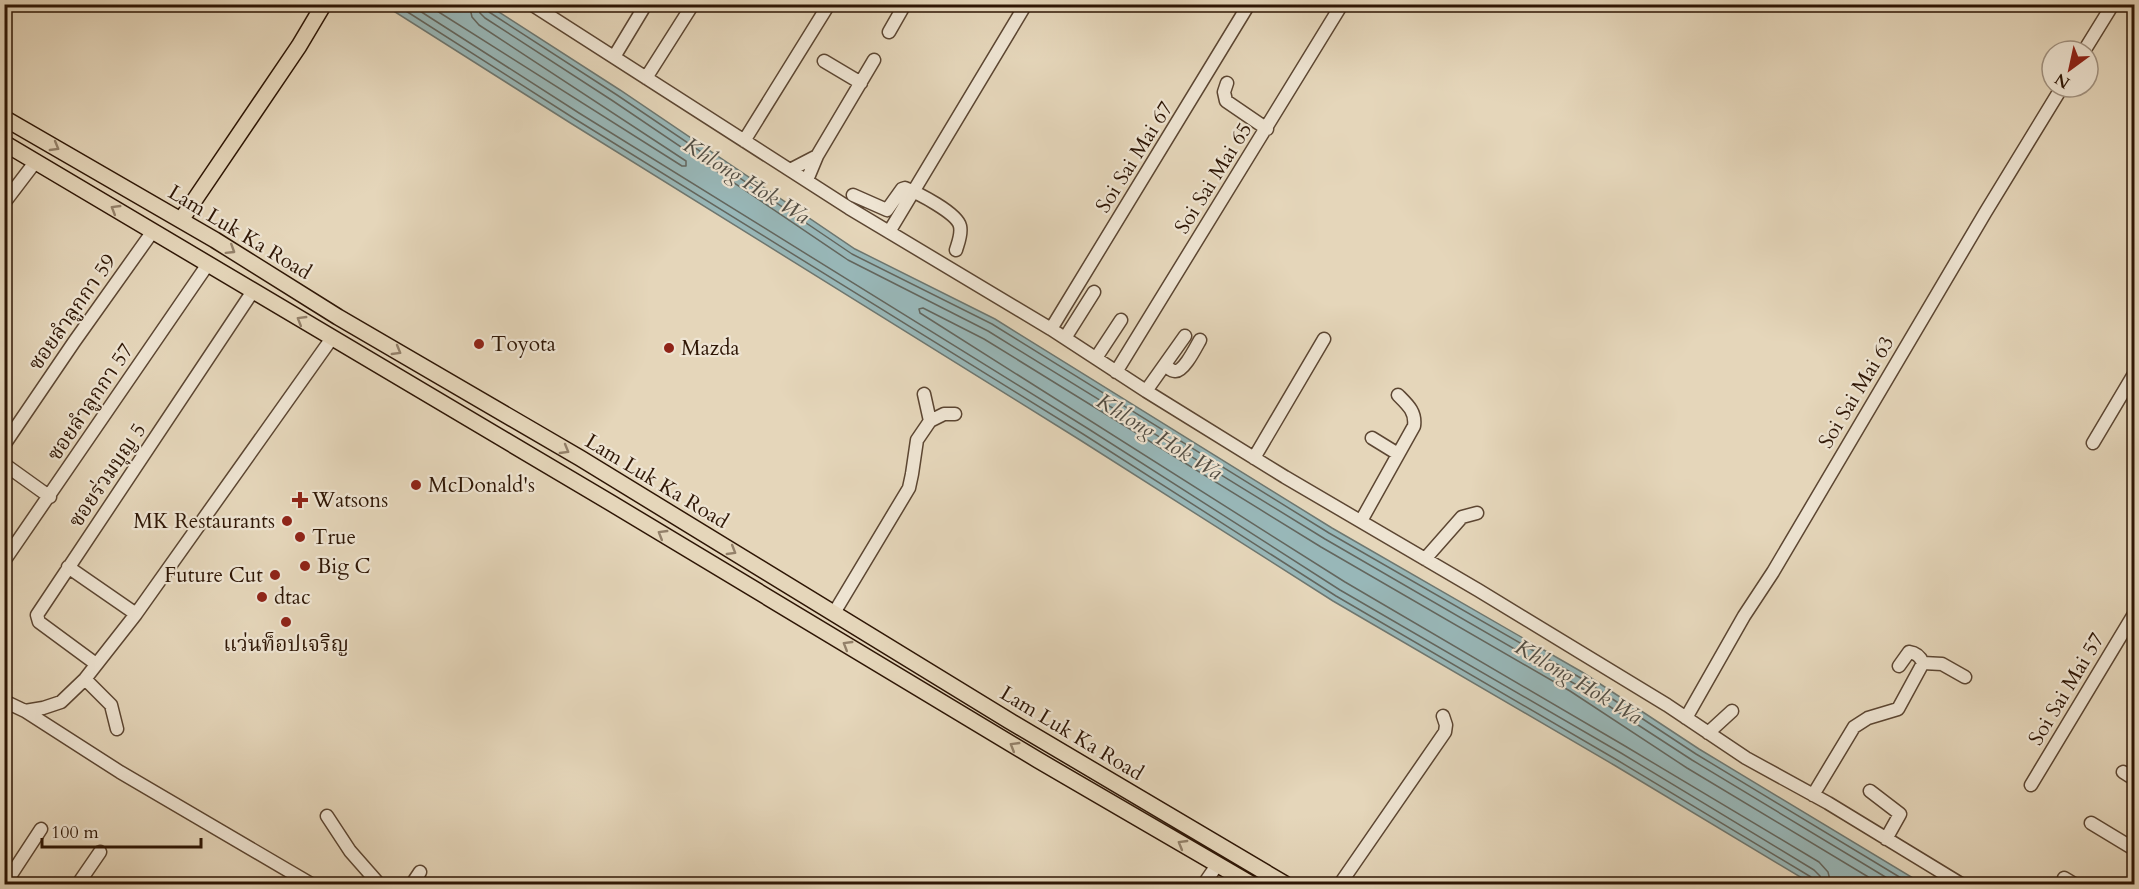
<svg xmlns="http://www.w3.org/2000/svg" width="2139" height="889" viewBox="0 0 2139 889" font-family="Cardo,'Noto Serif Thai',serif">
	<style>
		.water { fill: #98b7b8; stroke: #6e7770; stroke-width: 1.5 }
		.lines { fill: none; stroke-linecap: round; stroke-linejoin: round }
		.shore { stroke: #63665e; stroke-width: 1.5 }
		.minor-casing { stroke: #5c4632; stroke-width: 15 }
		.major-casing { stroke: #2e1605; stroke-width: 18 }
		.minor { stroke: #eee4d2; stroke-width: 12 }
		.major { stroke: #e5d6ba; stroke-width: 15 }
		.oneway { stroke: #938069 }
		.poi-dot { fill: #8f2418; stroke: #eee4d2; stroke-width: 2 }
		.labels { text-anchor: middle; stroke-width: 4.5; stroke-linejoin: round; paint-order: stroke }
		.street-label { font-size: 21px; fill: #2e1605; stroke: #eee4d2 }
		.poi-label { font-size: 21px; fill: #2e1605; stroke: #eee4d2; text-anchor: start }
		.water-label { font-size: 22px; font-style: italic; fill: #534e44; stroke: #eee4d2 }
	</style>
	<rect width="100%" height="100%" fill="#e5d6ba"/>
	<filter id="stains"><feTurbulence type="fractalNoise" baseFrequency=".00333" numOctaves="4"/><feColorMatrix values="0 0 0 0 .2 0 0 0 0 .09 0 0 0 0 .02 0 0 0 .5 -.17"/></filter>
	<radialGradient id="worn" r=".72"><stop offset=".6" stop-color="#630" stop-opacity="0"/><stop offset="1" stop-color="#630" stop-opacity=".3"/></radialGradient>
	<path class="water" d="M 384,5 L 488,5 L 620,90 L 855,249 L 995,319 L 1332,528 L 1582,672 L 1699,749 L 1923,884 L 1812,884 L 1614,765 L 1333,601 L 1080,440 L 572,124 Z"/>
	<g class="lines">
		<path class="shore" d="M 395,4 L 575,119 L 1083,434 L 1336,596 L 1617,760 L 1811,877 L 1814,884
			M 409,4 L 579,113 L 1087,428 L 1340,590 L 1621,753 L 1814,870 L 1820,876 L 1822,884
			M 426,4 L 682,166 L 686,166 L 686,161 L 479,25 L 472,17 L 469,4
			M 478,4 L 480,13 L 485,18 L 613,101 L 848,260 L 988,331 L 1325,539 L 1575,684 L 1692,760 L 1897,884
			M 486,4 L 489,12 L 617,95 L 852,254 L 992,324 L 1329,533 L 1579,677 L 1696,754 L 1911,884
			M 1831,884 L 1828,872 L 1819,862 L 1625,746 L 1345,582 L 920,313 L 919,309 L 923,308 L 984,339 L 1321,547 L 1570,691 L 1687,768 L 1880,884"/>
		<defs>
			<path id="minor" d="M 531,4 L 849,208 L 1051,329 L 1146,391 L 1285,477 L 1478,590 L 1667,705 L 1746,758 L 1828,803 L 1961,884
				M 889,32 L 905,4
				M 2084,51 L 2113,4
				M 614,57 L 646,4
				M 824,61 L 861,83
				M 646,78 L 693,4
				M 1227,83 L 1224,92 L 1226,101 L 1267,129
				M 744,141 L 829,4
				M 790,170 L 817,156
				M 807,180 L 817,156 L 874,60
				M 853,195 L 887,210 L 902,189 L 905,188 C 918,193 957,213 960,226 C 962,234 958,243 956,250
				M 4,203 L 36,161
				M 889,232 L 1026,4
				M 1051,329 L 1249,4
				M 1065,338 L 1094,292
				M 1096,358 L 1121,320
				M 1166,366 C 1169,368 1171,371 1175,371 C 1183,373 1196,347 1200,340
				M 1116,372 L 1342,4
				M 1146,391 L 1185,336
				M 930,421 L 944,414 L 955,414
				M 1372,438 L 1398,454
				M 2093,443 L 2134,374
				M 4,445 L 74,342 L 153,231
				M 1254,458 L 1324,339
				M 4,464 L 50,497
				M 1361,521 L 1414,426 C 1416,412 1408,405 1398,395
				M 1425,559 L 1462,517 L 1477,513
				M 4,561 L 208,264
				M 68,567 L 136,614
				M 834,613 L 909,488 L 912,474 L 917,440 L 930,421 L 924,394
				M 1923,663 L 1942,664 L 1965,677
				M 96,664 L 39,622 L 37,615 L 253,291
				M 85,679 L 111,705 L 117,729
				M 4,701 L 25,711 L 120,772 L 311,884
				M 25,711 L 43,708 L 61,702 L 85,679 L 136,614 L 332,338
				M 1686,718 L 1744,616 L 1773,572 L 1985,213 L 2062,87
				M 1708,733 L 1732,711
				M 2123,772 L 2134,779
				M 2031,785 L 2134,614
				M 1870,791 L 1900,814 L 1886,839
				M 1813,795 L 1854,727 L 1868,718 L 1898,709 L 1923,663 C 1920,656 1916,653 1909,652 L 1899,666
				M 327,816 L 350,851 L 379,884
				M 2091,823 L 2134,849
				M 2064,878 L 2074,884
				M 5,884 L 41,829
				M 78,884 L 100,852
				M 412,884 L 420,872
				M 1204,884 L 1217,865
				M 1340,884 L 1445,732 L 1446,725 L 1443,716"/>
			<path id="major" d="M 4,118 L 215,240 L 338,317 L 580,458 L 1008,720 L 1285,884
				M 4,143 L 611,503 L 1038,760 L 1251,884
				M 181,220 L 299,46 L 324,4"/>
		</defs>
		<use href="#minor" class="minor-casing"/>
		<use href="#major" class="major-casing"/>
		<use href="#minor" class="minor"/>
		<use href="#major" class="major"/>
	</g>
	<defs><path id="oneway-chevron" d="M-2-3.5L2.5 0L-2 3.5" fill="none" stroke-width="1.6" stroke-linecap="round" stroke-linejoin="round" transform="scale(1.5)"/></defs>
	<g class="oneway">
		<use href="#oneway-chevron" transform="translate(55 147) rotate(30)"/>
		<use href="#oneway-chevron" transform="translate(115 209) rotate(-149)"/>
		<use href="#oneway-chevron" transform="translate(231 250) rotate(32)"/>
		<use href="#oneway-chevron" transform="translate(301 320) rotate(-149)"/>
		<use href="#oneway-chevron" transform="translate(397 351) rotate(30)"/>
		<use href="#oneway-chevron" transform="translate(565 450) rotate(30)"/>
		<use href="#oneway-chevron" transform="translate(662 534) rotate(-149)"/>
		<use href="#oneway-chevron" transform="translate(732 551) rotate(31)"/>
		<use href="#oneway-chevron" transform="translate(847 645) rotate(-149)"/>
		<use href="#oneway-chevron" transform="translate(1014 746) rotate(-149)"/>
		<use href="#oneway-chevron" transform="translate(1182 844) rotate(-150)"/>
	</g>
	<g class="poi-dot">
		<circle cx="479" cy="344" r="6"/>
		<circle cx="669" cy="348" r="6"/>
		<circle cx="416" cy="485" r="6"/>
		<path d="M297 491h6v6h6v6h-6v6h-6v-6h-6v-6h6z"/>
		<circle cx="287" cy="521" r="6"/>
		<circle cx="300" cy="537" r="6"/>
		<circle cx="305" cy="566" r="6"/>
		<circle cx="275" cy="575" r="6"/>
		<circle cx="262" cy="597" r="6"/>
		<circle cx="286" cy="622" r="6"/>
	</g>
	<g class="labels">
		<g class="street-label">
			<text transform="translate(1134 157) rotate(-58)" y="7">Soi Sai Mai 67</text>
			<text transform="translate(1213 178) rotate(-58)" y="7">Soi Sai Mai 65</text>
			<text transform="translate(240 232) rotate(31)" y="7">Lam Luk Ka Road</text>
			<text transform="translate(72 312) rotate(-55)" y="7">ซอยลำลูกกา 59</text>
			<text transform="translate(1856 392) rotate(-59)" y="7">Soi Sai Mai 63</text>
			<text transform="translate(90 402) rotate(-56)" y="7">ซอยลำลูกกา 57</text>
			<text transform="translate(107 475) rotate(-56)" y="7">ซอยร่วมบุญ 5</text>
			<text transform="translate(657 481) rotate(31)" y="7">Lam Luk Ka Road</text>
			<text transform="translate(2066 689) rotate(-59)" y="7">Soi Sai Mai 57</text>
			<text transform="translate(1072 733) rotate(31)" y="7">Lam Luk Ka Road</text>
		</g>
		<g class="poi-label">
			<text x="491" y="351">Toyota</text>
			<text x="681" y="355">Mazda</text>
			<text x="428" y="492">McDonald's</text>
			<text x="312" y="507">Watsons</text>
			<text x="275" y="528" text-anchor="end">MK Restaurants</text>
			<text x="312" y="544">True</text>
			<text x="317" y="573">Big C</text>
			<text x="263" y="582" text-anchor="end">Future Cut</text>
			<text x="274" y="604">dtac</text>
			<text x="286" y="651" text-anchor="middle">แว่นท็อปเจริญ</text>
		</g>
		<g class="water-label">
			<text transform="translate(747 180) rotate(32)" y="8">Khlong Hok Wa</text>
			<text transform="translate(1160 436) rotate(32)" y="8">Khlong Hok Wa</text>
			<text transform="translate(1579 681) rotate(31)" y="8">Khlong Hok Wa</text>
		</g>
	</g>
	<rect width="2139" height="889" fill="none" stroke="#e5d6ba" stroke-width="24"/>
	<rect x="6" y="6" width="2127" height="877" fill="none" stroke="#2e1605" stroke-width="3"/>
	<rect x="12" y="12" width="2115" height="865" fill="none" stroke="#2e1605" stroke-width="1.5"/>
	<g transform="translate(2070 69) rotate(213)"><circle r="28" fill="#eee4d2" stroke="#a19280" stroke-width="1.5"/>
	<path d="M0-4.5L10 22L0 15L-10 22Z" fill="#8f2418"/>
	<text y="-9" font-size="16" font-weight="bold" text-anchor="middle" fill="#2e1605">N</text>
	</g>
	<path d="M42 838v9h159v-9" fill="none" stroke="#2e1605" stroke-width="3"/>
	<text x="51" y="838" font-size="18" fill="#2e1605" stroke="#eee4d2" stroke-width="4.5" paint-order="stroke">100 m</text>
	<rect width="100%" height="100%" filter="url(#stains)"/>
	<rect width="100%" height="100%" fill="url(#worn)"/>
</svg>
